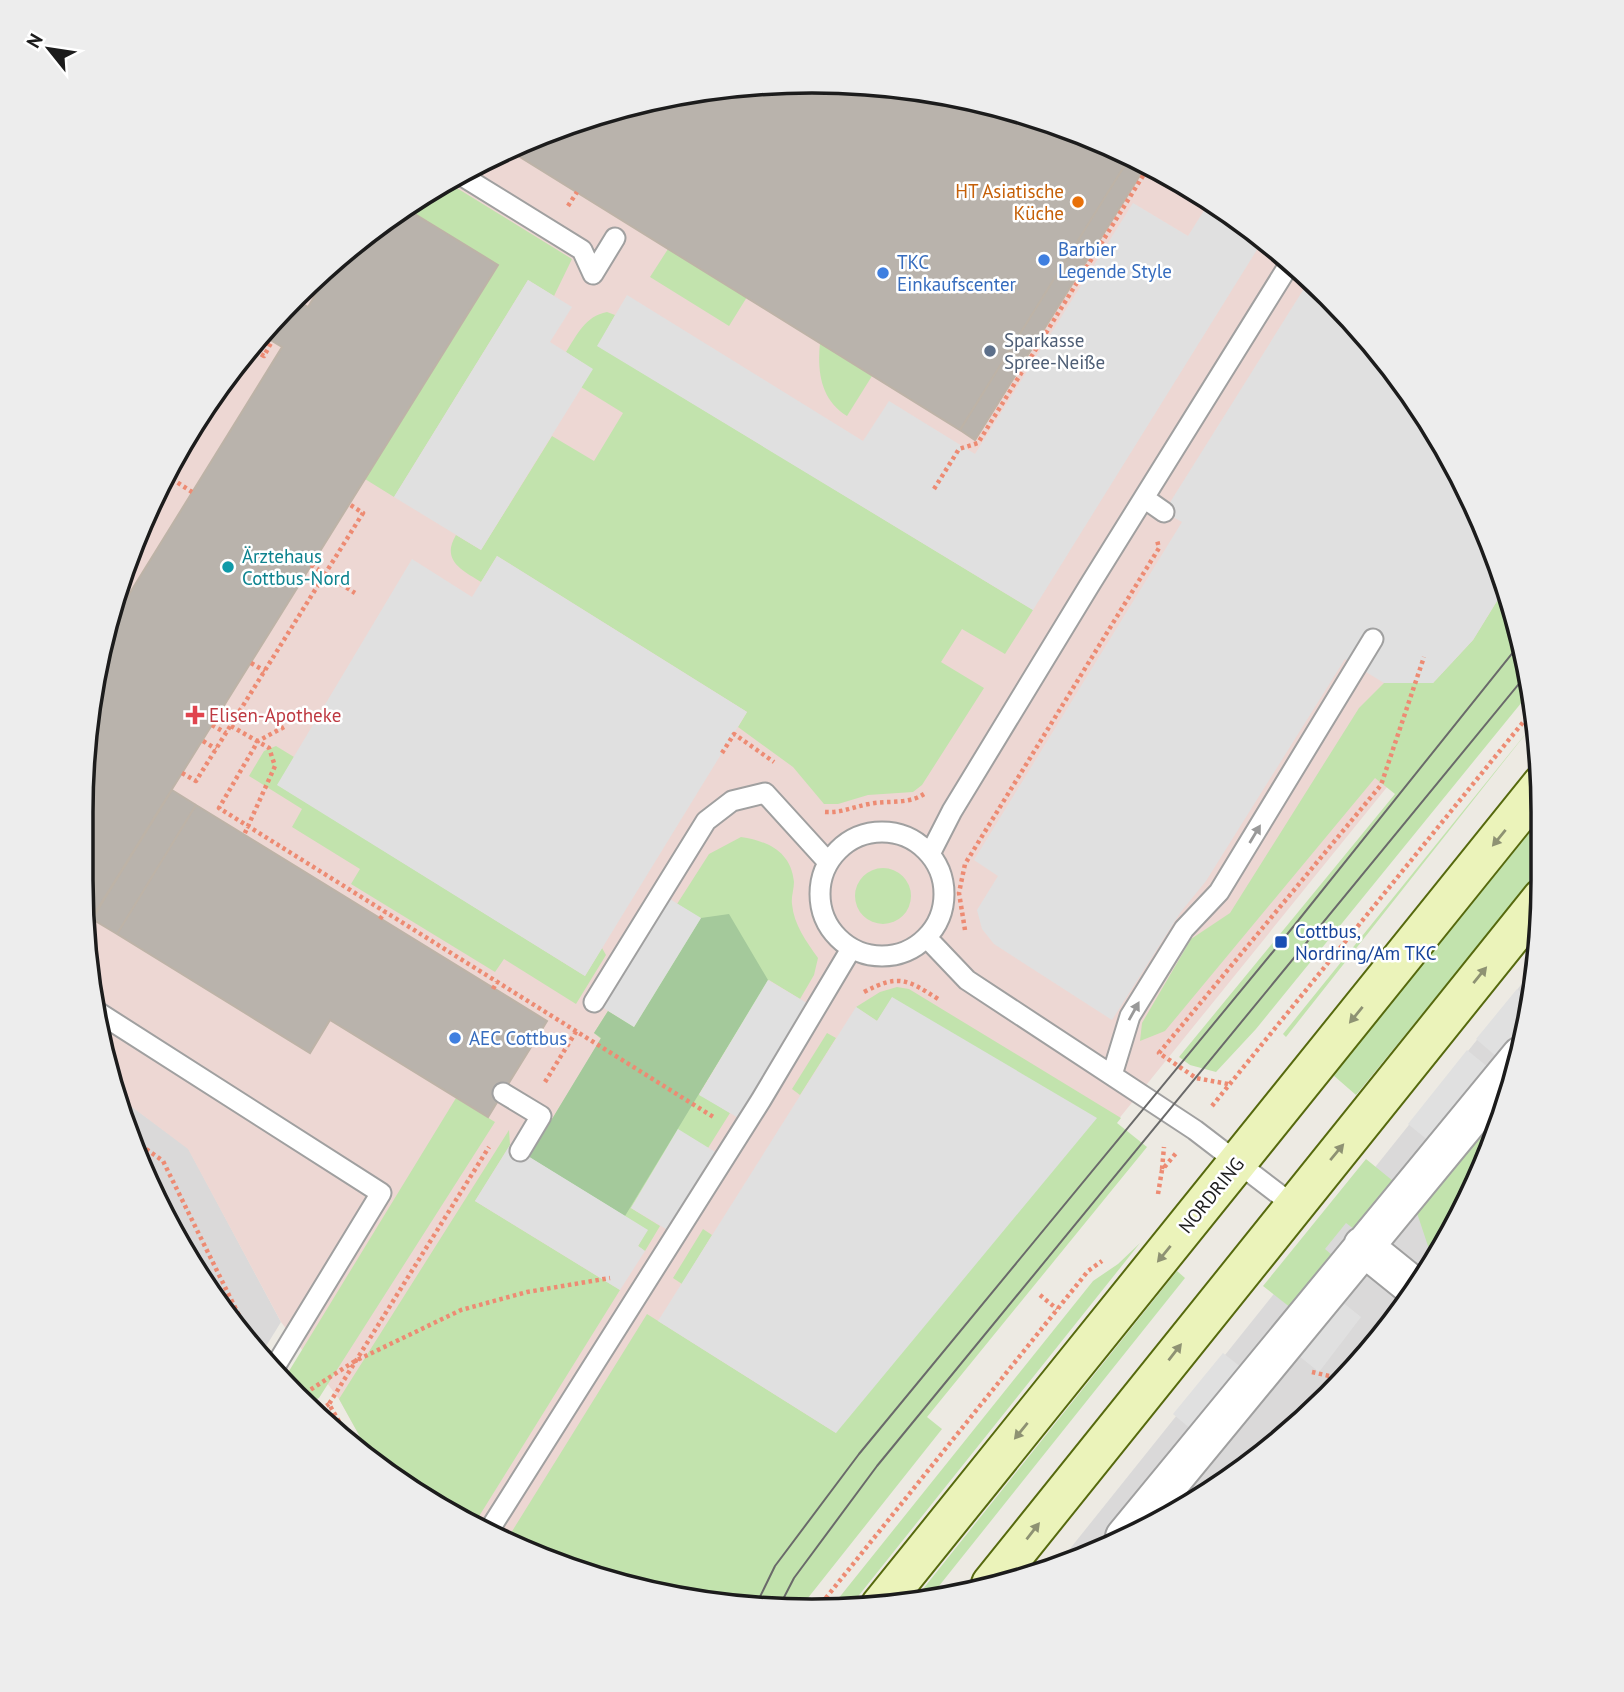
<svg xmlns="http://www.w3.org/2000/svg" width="1624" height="1692" viewBox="0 0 1624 1692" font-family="'PT Sans',sans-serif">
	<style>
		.residential { fill: #dad9d9 }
		.commercial { fill: #edd7d3 }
		.grass { fill: #c2e3ad }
		.forest { fill: #a4c99b }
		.parking { fill: #e0e0e0 }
		.building { fill: #b9b3ac; stroke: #bdb3a7; stroke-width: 2 }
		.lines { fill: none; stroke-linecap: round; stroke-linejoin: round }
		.service-casing { stroke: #a0a0a0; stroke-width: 23 }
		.minor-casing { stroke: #a0a0a0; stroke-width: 42 }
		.secondary-casing { stroke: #56690e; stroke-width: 42 }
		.path { stroke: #ed8b73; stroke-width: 4.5; stroke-dasharray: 3.5 3.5; stroke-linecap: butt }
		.service { stroke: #fff; stroke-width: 19 }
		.minor { stroke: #fff; stroke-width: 38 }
		.secondary { stroke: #ebf3ba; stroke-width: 38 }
		.tram { stroke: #6a6a6a; stroke-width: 2 }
		.oneway { fill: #999 }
		.oneway2 { fill: #8e9273 }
		.food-dot { fill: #e8710a; stroke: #fff; stroke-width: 2.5 }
		.shop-dot { fill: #3f7fe0; stroke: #fff; stroke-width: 2.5 }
		.service-dot { fill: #5c6f8a; stroke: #fff; stroke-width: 2.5 }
		.culture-dot { fill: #0f9aa8; stroke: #fff; stroke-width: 2.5 }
		.health-dot { fill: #e0444e; stroke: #fff; stroke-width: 2.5 }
		.transit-dot { fill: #1a4fb4; stroke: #fff; stroke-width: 2.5 }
		.labels { text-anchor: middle; stroke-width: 5; stroke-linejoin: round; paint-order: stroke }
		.food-label { font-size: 19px; fill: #c56008; stroke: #fff; text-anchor: end }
		.shop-label { font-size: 19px; fill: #366cbe; stroke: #fff; text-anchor: start }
		.service-label { font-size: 19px; fill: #4e5e75; stroke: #fff; text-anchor: start }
		.culture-label { font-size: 19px; fill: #0d838f; stroke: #fff; text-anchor: start }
		.health-label { font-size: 19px; fill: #be3a42; stroke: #fff; text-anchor: start }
		.transit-label { font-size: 19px; fill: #164399; stroke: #fff; text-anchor: start }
		.street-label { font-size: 19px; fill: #1c1c1c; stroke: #fff }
		.rim { fill: none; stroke: #1c1c1c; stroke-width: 3.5 }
	</style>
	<rect width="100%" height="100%" fill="#edeae3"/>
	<path class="residential" d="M 1536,966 L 1519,1069 L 1468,1204 L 1392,1326 L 1294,1430 L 1177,1514 L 1053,1570 Z
		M 116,1095 L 188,1148 L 281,1322 L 260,1356 L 231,1325 L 136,1160 Z"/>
	<path class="commercial" d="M 764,82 L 907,87 L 1047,119 L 1177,178 L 1294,262 L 1392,366 L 1468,488 L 1518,621 L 1497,651 L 810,1501 L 717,1605 L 576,1573 L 446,1513 L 374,1462 L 339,1399 L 281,1322 L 188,1149 L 116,1095 L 95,1023 L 81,880 L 87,717 L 119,577 L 178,447 L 262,330 L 366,232 L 488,156 L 622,106 Z"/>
	<path class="grass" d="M 447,182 L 572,259 L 554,296 L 528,280 L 394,497 L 365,479 L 497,265 L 405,208 Z
		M 668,249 L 747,297 L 729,326 L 650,277 Z
		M 607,312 L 615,315 L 598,346 L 1033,610 L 1005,654 L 962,629 L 941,662 L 984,688 L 922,785 L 913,792 L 868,795 L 838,804 L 824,804 L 793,767 L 738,727 L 747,712 L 497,556 L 481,582 C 461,570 441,560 456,535 L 481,550 L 552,436 L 594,461 L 623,413 L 581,387 L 592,369 L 566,352 C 577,335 585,316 607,312 Z
		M 820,343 L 872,376 L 847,416 C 821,400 817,372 820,343 Z
		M 1505,588 L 1518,622 L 1530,692 L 1256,1029 L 1216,1072 L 1190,1065 L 1179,1057 L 1395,794 L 1375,778 L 1165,1031 L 1140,1041 L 1142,1023 L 1191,939 L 1230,913 L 1359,708 L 1384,683 L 1433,683 L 1473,640 Z
		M 1535,722 L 1286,1037 L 1283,1034 Z
		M 276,746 L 294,757 L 278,785 L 585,976 L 602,948 L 606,955 L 576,1004 L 504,959 L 495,972 L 351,884 L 360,869 L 292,827 L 302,809 L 249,776 L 264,751 Z
		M 1542,817 L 1542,867 L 1356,1095 L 1333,1075 Z
		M 741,837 C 767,841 791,851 794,882 C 794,889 791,897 792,904 C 794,925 806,941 818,958 L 814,975 L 800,999 L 769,980 L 699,1094 L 730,1113 L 708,1148 L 678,1130 L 631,1208 L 660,1226 L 645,1251 L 638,1246 L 647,1230 L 529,1157 L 601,1039 L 594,1033 L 608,1011 L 634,1026 L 700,918 L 677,904 L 709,854 Z
		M855 896a28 28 0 1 1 56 0a28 28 0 1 1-56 0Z
		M 897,987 L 909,989 L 1121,1118 L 1117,1123 L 1147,1147 L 927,1417 L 942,1429 L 800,1608 L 717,1605 L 576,1573 L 506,1541 L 647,1314 L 836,1433 L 892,998 L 877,1021 L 856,1007 L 880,992 Z
		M 827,1033 L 836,1038 L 800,1095 L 792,1089 Z
		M 1513,1085 L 1477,1179 L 1453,1208 L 1461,1215 L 1437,1254 L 1428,1246 L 1417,1213 L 1430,1186 Z
		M 456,1098 L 495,1122 L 319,1398 L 306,1405 L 286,1376 Z
		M 509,1130 L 510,1145 L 475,1201 L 620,1290 L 473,1526 L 446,1513 L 374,1462 L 339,1399 Z
		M 1366,1159 L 1393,1181 L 1354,1229 L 1346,1223 L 1325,1249 L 1333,1256 L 1291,1308 L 1263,1286 Z
		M 703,1229 L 712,1235 L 682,1284 L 673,1278 Z
		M 1140,1243 L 848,1609 L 830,1609 L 1093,1281 L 1118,1264 Z
		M 1177,1271 L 1185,1278 L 931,1596 L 915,1599 Z"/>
	<path class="forest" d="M 729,914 L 768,980 L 625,1216 L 529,1157 L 601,1038 L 594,1033 L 608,1011 L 634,1027 L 701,918 Z"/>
	<path class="parking" d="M 1210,201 L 1263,240 L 1033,610 L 597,346 L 627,295 L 863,441 L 889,401 L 975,454 L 1133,203 L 1188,236 Z
		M 1310,279 L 1392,366 L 1468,488 L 1505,588 L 1473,640 L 1433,683 L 1384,683 L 1345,659 L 1206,881 L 1180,913 L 1112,1020 L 994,944 L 982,929 L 977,910 L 998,876 L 974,860 L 1182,522 L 1164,512 Z
		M 528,280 L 572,307 L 550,342 L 593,369 L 481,550 L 394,497 Z
		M 497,556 L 747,712 L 585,976 L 277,785 L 412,559 L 472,597 Z
		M 660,893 L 701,918 L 634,1027 L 594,1002 Z
		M 768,980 L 817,1009 L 747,1123 L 699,1095 Z
		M 1517,989 L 1530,1000 L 1527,1021 L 1497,1057 L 1476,1039 Z
		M 892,997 L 1097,1118 L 836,1433 L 658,1321 L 856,1007 L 877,1021 Z
		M 1467,1050 L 1489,1068 L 1430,1142 L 1408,1124 Z
		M 678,1129 L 725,1158 L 676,1235 L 631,1208 Z
		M 510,1145 L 648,1230 L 638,1246 L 645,1251 L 620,1290 L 475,1201 Z
		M 1336,1297 L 1361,1317 L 1319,1372 L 1294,1352 Z
		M 1223,1353 L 1242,1368 L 1192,1430 L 1173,1414 Z"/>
	<path class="building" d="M 764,82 L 907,87 L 1047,119 L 1130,157 L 960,430 L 507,149 L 622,106 Z
		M 1130,157 L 1147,164 L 975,440 L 960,430 Z
		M 405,208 L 498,265 L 85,929 L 80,880 L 87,717 L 107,630 L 282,347 L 262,335 L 268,324 L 295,299 L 308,307 L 338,258 L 366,232 Z
		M 172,790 L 196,805 L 117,934 L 92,919 Z
		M 196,805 L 547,1021 L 488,1117 L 330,1020 L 310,1053 L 117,934 Z"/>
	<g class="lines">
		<defs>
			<path id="service" d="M 459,174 L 582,250 L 593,274
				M 593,274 L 615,238
				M 1144,498 L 1164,512
				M820 894a62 62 0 1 1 124 0a62 62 0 1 1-124 0Z
				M 930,854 L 952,811 L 1089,586 L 1292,260
				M 927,938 L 967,980 L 1195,1130 L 1293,1205
				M 594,1002 L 706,821 L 732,801 L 765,793 L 827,861
				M 93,1009 L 381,1193 L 273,1370
				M 1112,1075 L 1130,1016 L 1184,929 L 1219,892 L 1373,639
				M 503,1093 L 541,1116 L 520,1151
				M 488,1532 L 761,1100 L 851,949"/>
			<path id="minor" d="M 1363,1246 L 1415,1288
				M 1125,1537 L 1521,1056"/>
			<path id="secondary" d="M 991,1584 L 1542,898
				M 880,1606 L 1542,784"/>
		</defs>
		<use href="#service" class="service-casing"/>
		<use href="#minor" class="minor-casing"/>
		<use href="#secondary" class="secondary-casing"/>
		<path class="path" d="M 568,206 L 577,192
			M 249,347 L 264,356 L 272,341
			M 166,475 L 192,492
			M 934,489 L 959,449 L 978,443 L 1149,166
			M 311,565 L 355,593
			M 251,663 L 265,671
			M 212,725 L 226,733
			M 231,726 L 269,748 L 275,766 L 244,835
			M 284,727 L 258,741 L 219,808 L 715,1118
			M 203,741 L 216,749
			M 722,753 L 734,734 L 774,762
			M 182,773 L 196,781 L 363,513 L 349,504
			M 825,812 C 842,813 852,807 869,804 C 888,800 907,805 924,794
			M 380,919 L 385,912
			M 965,930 L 959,893 L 965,864 L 1159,548 L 1157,540
			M 493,989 L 497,982
			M 864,992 C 898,974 907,979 938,999
			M 545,1082 L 577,1030
			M 1228,1084 L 1196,1078 L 1159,1053 L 1381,785 L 1424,657
			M 1212,1106 L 1533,710
			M 129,1137 L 163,1161 L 253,1344
			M 1162,1169 L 1164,1147
			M 1158,1194 L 1162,1170 L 1177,1152
			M 1040,1295 L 1057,1309
			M 1312,1372 L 1342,1379
			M 299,1397 L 355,1361 L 461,1310 L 527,1292 L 610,1278
			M 315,1414 L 329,1404
			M 353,1446 L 329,1404 L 489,1147
			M 817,1609 L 1088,1271 L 1102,1261"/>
		<use href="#service" class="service"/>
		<use href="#minor" class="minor"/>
		<use href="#secondary" class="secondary"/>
		<path class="tram" d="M 755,1607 L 775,1566 L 859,1454 L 1281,942 L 1522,641
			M 779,1607 L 794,1578 L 877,1466 L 1527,674"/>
	</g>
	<defs><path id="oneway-solid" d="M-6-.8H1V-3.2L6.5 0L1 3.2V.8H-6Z" transform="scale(1.75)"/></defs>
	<g class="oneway">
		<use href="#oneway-solid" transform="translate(1255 834) rotate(-59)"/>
		<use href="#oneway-solid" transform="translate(1134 1011) rotate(-61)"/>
	</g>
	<g class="oneway2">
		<use href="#oneway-solid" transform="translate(1499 838) rotate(129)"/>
		<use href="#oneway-solid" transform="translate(1480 975) rotate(-51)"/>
		<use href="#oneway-solid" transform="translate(1356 1015) rotate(129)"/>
		<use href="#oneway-solid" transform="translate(1337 1152) rotate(-50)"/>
		<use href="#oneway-solid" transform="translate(1164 1254) rotate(129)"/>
		<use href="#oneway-solid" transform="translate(1175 1352) rotate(-52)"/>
		<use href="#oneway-solid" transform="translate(1021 1431) rotate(129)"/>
		<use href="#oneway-solid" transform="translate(1033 1531) rotate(-52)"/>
	</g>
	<circle class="food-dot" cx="1078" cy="202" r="7"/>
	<g class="shop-dot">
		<circle cx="1044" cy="260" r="7"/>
		<circle cx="883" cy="273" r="7"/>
		<circle cx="455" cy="1038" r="7"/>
	</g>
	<circle class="service-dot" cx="990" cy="351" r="7"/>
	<circle class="culture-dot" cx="228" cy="567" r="7"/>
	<path class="health-dot" d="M191.5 704.5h7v7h7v7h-7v7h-7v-7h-7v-7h7z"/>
	<rect class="transit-dot" x="1274" y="935" width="14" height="14" rx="3.5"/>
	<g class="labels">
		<g class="food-label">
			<text x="1064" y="198">HT Asiatische<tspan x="1064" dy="22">Küche</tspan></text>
		</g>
		<g class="shop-label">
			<text x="1058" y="256">Barbier<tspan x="1058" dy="22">Legende Style</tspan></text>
			<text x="897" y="269">TKC<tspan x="897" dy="22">Einkaufscenter</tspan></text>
			<text x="469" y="1045">AEC Cottbus</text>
		</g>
		<g class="service-label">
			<text x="1004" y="347">Sparkasse<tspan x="1004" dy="22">Spree-Neiße</tspan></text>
		</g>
		<g class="culture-label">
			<text x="242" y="563">Ärztehaus<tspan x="242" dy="22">Cottbus-Nord</tspan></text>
		</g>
		<g class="health-label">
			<text x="209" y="722">Elisen-Apotheke</text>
		</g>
		<g class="transit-label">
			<text x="1295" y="938">Cottbus,<tspan x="1295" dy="22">Nordring/Am TKC</tspan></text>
		</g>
		<g class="street-label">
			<text transform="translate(1211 1195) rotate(-51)" y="7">NORDRING</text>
		</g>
	</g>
	<path d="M0 0H1624V1692H0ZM812 93H812A719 719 0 0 1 1531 812V880A719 719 0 0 1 812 1599H812A719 719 0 0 1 93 880V812A719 719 0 0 1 812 93Z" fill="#ededed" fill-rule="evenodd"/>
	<path class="rim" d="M812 93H812A719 719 0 0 1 1531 812V880A719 719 0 0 1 812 1599H812A719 719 0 0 1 93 880V812A719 719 0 0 1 812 93Z"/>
	<g transform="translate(49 49) rotate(300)" stroke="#ffffff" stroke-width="5" paint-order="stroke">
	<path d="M0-5L12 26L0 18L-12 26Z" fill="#1c1c1c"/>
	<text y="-10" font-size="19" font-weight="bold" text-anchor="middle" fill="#1c1c1c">N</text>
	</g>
</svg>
